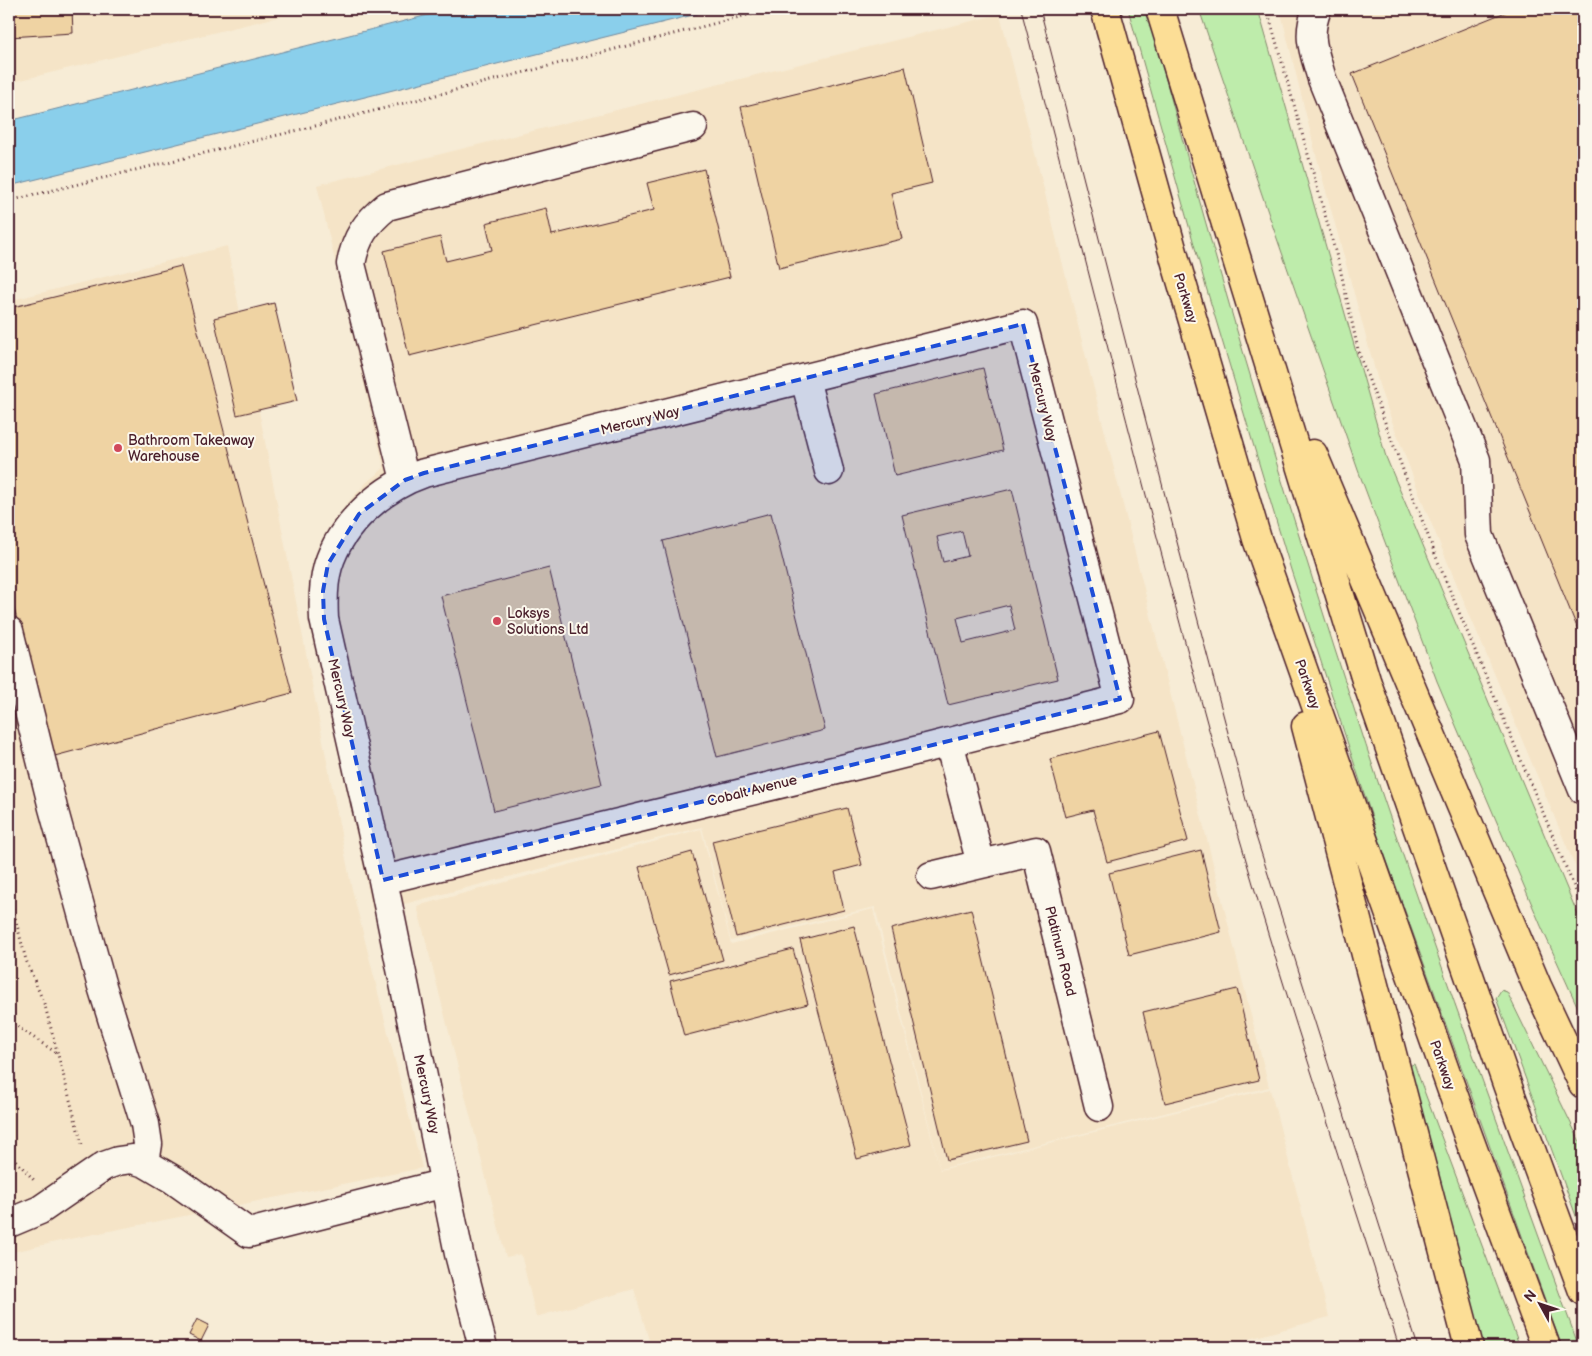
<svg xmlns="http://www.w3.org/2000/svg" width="1592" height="1356" viewBox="0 0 1592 1356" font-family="'Balsamiq Sans',sans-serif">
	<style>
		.built { fill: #f5e4c7 }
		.green { fill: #beecab; stroke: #84866b }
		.water { fill: #8acfeb; stroke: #70899e }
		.building { fill: #efd3a3; stroke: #4a1f2b; fill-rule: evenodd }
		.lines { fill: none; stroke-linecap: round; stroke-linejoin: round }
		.minor-casing { stroke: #4a1f2b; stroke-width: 31 }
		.highway-casing { stroke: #4a1f2b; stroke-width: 31 }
		.path { stroke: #4a1f2b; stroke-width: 3; stroke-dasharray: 1 4; stroke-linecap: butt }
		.minor { stroke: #fbf7ec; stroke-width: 28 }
		.highway { stroke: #fcde96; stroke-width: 28 }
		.tram { stroke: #4a1f2b; stroke-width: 1 }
		.marked { fill: #1d4ed8; fill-opacity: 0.2; stroke: #1d4ed8; stroke-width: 4; stroke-dasharray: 10 6; stroke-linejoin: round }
		.poi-dot { fill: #d1495b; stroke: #fbf7ec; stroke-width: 2 }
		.labels { text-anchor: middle; stroke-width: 4; stroke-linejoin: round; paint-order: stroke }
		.street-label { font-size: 14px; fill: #4a1f2b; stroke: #fbf7ec }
		.poi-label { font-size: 14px; fill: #4a1f2b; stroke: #fbf7ec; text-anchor: start }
	</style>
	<rect width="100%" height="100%" fill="#f7ecd6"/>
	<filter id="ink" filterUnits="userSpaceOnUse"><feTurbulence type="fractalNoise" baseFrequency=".02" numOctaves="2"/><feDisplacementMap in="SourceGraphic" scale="10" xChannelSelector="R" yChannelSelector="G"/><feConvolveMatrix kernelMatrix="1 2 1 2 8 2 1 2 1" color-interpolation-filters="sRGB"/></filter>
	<g filter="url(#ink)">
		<path class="built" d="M 9,9 L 310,9 L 9,83 Z
			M 1280,9 L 1583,9 L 1583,885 L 1424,506 L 1381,392 L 1315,151 Z
			M 1000,14 L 1269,1087 L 940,1169 L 875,907 L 731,941 L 702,827 L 373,912 L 309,613 L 312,575 L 327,535 L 338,516 L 351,499 L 367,482 L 384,468 L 317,185 Z
			M 227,246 L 351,885 L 422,1168 L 60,1241 L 9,1253 L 9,301 Z
			M 701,829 L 731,944 L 873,909 L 940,1170 L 1270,1089 L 1329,1317 L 1219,1347 L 651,1347 L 634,1289 L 536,1317 L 521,1254 L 506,1257 L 417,906 Z"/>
		<path class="green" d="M 1128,9 L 1147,9 C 1217,273 1296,535 1382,794 C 1445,980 1512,1163 1579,1347 L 1562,1347 L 1378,836 L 1291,570 L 1206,287 Z
			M 1199,9 L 1258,9 L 1386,457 L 1583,927 L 1583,1019 L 1541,926 L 1437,681 L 1358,470 L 1273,227 Z
			M 1501,990 L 1507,992 L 1583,1148 L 1583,1235 L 1496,998 Z
			M 1414,1064 L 1520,1347 L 1484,1347 L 1403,1068 Z"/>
		<path class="water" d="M 452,9 L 717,9 L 9,186 L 9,121 Z"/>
		<path class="building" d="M 9,9 L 72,9 L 73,33 L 9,37 Z
			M 1513,9 L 1583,9 L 1583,642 L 1352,74 Z
			M 905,67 L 932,183 L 891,193 L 902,239 L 779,268 L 741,107 Z
			M 704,169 L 730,277 L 409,356 L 384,251 L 440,237 L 446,261 L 492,250 L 486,223 L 546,208 L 552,235 L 654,210 L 647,183 Z
			M 181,266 L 292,693 L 51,757 L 9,588 L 9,308 Z
			M 274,303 L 297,401 L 237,415 L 214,318 Z
			M 983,368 L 1003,450 L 895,476 L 876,394 Z
			M 1012,489 L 1058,679 L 948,705 L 902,515 ZM 962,531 L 968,556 L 943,562 L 937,537 ZM 1009,605 L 1015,630 L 963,643 L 957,618 Z
			M 771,513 L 825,730 L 717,757 L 663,541 Z
			M 549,568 L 602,784 L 494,811 L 441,596 Z
			M 1159,731 L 1188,841 L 1107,862 L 1093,810 L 1065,817 L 1050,759 Z
			M 847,808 L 862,865 L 835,872 L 844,910 L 736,937 L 712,841 Z
			M 1201,850 L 1221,932 L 1129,955 L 1109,873 Z
			M 692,852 L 723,960 L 669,975 L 639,867 Z
			M 971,909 L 1027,1141 L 947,1160 L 891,929 Z
			M 854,926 L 911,1145 L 857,1159 L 800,940 Z
			M 793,949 L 808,1004 L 684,1036 L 670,981 Z
			M 1237,989 L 1259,1080 L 1165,1103 L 1143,1012 Z
			M 197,1319 L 209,1325 L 201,1341 L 189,1335 Z"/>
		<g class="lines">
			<defs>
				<path id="minor" d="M 1317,9 C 1306,37 1314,51 1322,79 L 1476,460 L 1479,535 L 1583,790
					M 805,379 L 829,471
					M 405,480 L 351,264 C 356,237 366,223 387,206 L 693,127
					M 9,631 L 53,808 L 101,983 L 145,1124 L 148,1144 L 145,1163
					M 949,742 L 981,864
					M 931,876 L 1036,851 L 1099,1107
					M 383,880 L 887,758 L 1120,699 L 1023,324 L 424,473 C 383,487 341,523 328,566 C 323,583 323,600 324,619 L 383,880 L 459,1254 L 483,1347
					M 9,1223 L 40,1210 L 104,1166 L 118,1161 L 132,1159 L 145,1163 L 174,1180 L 249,1233 L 445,1183"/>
				<path id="highway" d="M 1105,9 L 1176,263 L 1257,539 L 1467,1133 L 1546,1347
					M 1160,9 L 1366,680 L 1508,1087 L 1583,1291
					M 1313,454 L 1537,986 L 1583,1084
					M 1306,726 L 1469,1347"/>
			</defs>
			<use href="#minor" class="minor-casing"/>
			<use href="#highway" class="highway-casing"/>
			<path class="path" d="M 1267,9 L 1340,268 L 1359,354 L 1438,562 L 1583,908
				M 9,201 L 315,126 L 771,9
				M 9,862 L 11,871 L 9,877
				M 9,894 L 26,960 L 45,1006 L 82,1145
				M 9,1021 L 58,1054
				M 9,1153 L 34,1180"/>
			<use href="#minor" class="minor"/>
			<use href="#highway" class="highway"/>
			<path class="tram" d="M 1021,9 C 1092,284 1160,560 1238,833 C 1288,1006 1346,1176 1399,1347
				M 1040,9 L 1177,542 L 1254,830 L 1418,1347"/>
		</g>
	</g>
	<path class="marked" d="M 1023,324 L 1120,699 L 383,880 L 324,619 L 323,591 L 328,564 L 359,514 L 405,480 L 424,473 Z"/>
	<g class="poi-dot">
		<circle cx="118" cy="448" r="5"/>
		<circle cx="497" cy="621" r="5"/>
	</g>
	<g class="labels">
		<g class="street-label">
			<text transform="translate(1186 298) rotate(73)" y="5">Parkway</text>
			<text transform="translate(1043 402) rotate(76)" y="5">Mercury Way</text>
			<text transform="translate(640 420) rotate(-14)" y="5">Mercury Way</text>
			<text transform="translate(1308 684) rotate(71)" y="5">Parkway</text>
			<text transform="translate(342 698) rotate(77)" y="5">Mercury Way</text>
			<text transform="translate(752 790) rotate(-14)" y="5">Cobalt Avenue</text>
			<text transform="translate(1061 951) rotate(76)" y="5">Platinum Road</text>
			<text transform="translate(1443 1065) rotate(71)" y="5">Parkway</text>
			<text transform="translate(427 1094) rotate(78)" y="5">Mercury Way</text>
		</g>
		<g class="poi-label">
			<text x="128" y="445">Bathroom Takeaway<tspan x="128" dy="16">Warehouse</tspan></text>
			<text x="507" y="618">Loksys<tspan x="507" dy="16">Solutions Ltd</tspan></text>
		</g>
	</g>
	<rect width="1592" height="1356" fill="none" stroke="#fbf7ec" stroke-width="30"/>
	<rect x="15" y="15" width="1562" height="1326" fill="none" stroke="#4a1f2b" stroke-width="2" filter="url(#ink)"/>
	<g transform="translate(1540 1304) rotate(310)" stroke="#fbf7ec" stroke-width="4" paint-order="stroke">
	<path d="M0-4L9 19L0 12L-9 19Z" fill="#4a1f2b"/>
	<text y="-8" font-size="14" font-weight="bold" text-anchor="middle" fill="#4a1f2b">N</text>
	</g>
</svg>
